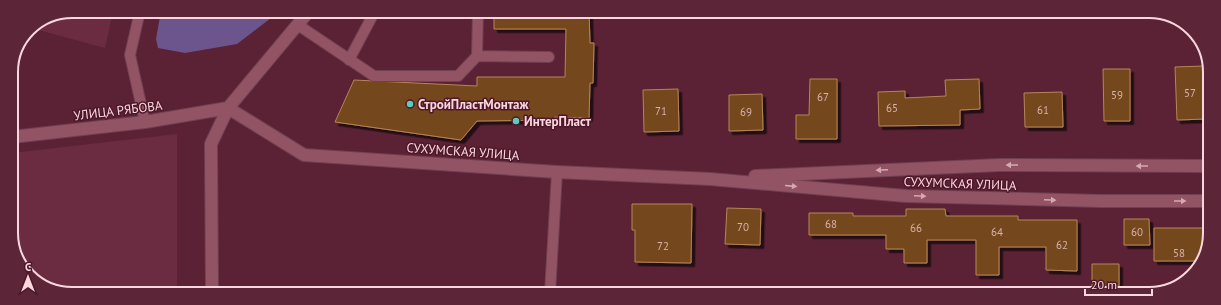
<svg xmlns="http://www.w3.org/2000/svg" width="1221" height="305" viewBox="0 0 1221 305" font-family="'PT Sans',sans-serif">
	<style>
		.built { fill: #6b2c41 }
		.green { fill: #6c548d }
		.building { fill: #74471a; stroke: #b68559; filter: url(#shadow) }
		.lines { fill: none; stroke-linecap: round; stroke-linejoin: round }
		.service-casing { stroke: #714052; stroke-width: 12 }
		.minor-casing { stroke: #714052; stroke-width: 14 }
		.tertiary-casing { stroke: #714052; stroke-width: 14 }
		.service { stroke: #925465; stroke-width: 10 }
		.minor { stroke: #925465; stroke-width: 12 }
		.tertiary { stroke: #925465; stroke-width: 12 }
		.oneway { fill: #d6a8b4 }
		.poi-dot { fill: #5acebd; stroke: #4e172a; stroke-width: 1.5 }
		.labels { text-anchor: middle; stroke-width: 3; stroke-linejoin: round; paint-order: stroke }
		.number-label { font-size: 11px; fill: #d8b2ad }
		.poi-label { font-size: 13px; font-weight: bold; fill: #fad6de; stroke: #4e172a; text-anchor: start }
		.street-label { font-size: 13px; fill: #fad6de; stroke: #4e172a }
		.rim { fill: none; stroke: #fad6de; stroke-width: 2 }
	</style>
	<defs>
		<filter id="shadow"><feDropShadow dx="3.5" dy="3.5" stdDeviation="0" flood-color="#0009"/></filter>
	</defs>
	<rect width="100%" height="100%" fill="#5a2234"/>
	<path class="built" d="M 72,11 L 113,11 L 105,48 L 31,28 Z
		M 177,134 L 177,293 L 60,293 L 29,276 L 12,245 L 12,153 Z"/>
	<path class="green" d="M 161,11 L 277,11 L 271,18 L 237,44 L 185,53 L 158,48 L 156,39 Z"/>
	<path class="building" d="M 494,11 L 589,12 L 590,43 L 594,43 L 593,83 L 590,83 L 589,118 L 555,117 L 555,120 L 477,121 L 461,140 L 335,122 L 354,80 L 477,86 L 477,77 L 565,77 L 566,29 L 494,29 Z
		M 1204,66 L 1206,119 L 1177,120 L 1175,67 Z
		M 1103,69 L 1130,69 L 1130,121 L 1104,121 Z
		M 810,79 L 837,79 L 837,139 L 796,139 L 796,115 L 809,115 Z
		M 979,79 L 980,109 L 960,110 L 960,125 L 879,126 L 878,92 L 905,91 L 905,98 L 946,96 L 945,80 Z
		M 678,89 L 679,131 L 644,132 L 643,90 Z
		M 1062,92 L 1063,127 L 1025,127 L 1024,93 Z
		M 762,94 L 763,130 L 729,131 L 729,95 Z
		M 632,204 L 692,204 L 691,263 L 635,262 L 635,230 L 632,230 Z
		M 727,208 L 761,209 L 760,245 L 725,244 Z
		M 906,209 L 945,209 L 946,216 L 1018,216 L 1018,220 L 1077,220 L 1077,271 L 1046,270 L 1046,247 L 999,247 L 999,275 L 976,275 L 976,240 L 927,240 L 927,263 L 904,263 L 904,249 L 886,249 L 886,235 L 809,235 L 809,213 L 853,213 L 853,216 L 906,216 Z
		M 1124,219 L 1149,219 L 1150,245 L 1124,245 Z
		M 1154,228 L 1209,228 L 1209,245 L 1200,261 L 1154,261 Z
		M 1092,264 L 1119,264 L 1119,288 L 1092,288 Z"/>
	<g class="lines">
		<defs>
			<path id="service" d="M 140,11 L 130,55 L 145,122
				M 298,25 L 374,76 L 458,76 L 477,56 L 478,11
				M 477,56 L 549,57
				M 349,60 L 375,11
				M 550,293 L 557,172"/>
			<path id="minor" d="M 755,176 L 999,165 L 1209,166
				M 212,293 L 211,144 L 228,108 L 304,155 L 557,172 L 710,179 L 906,196 L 1101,201 L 1209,201"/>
			<path id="tertiary" d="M 12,137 L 145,122 L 228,108 L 309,11"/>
		</defs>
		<use href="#service" class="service-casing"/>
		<use href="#minor" class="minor-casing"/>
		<use href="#tertiary" class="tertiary-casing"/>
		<use href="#service" class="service"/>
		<use href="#minor" class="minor"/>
		<use href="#tertiary" class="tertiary"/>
	</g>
	<defs><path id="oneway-solid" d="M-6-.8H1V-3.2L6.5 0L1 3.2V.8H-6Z"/></defs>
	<g class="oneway">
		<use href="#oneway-solid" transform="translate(1012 165) rotate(-180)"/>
		<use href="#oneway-solid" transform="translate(1142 166) rotate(-180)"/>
		<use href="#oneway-solid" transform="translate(882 170) rotate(177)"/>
		<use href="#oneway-solid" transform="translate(791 186) rotate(5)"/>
		<use href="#oneway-solid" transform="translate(920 196) rotate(2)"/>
		<use href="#oneway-solid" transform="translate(1050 200) rotate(2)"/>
		<use href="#oneway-solid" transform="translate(1180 201)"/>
	</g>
	<g class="poi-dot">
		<circle cx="410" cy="104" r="4"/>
		<circle cx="516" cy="121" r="4"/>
	</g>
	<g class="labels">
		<g class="number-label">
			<text x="1190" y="97">57</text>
			<text x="1117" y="99">59</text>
			<text x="823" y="101">67</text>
			<text x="892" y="112">65</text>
			<text x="1043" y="114">61</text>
			<text x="661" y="115">71</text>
			<text x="746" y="116">69</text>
			<text x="831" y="228">68</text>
			<text x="743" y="231">70</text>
			<text x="916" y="232">66</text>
			<text x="997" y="236">64</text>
			<text x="1137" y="236">60</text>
			<text x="1062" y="249">62</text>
			<text x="663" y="250">72</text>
			<text x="1179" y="257">58</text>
		</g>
		<g class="poi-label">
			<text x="418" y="109">СтройПластМонтаж</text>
			<text x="524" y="126">ИнтерПласт</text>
		</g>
		<g class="street-label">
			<text transform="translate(118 110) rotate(-7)" y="5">УЛИЦА РЯБОВА</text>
			<text transform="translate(463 151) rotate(4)" y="5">СУХУМСКАЯ УЛИЦА</text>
			<text transform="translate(960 183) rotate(2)" y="5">СУХУМСКАЯ УЛИЦА</text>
		</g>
	</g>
	<path d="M0 0H1221V305H0ZM72 18H1149A54 54 0 0 1 1203 72V233A54 54 0 0 1 1149 287H72A54 54 0 0 1 18 233V72A54 54 0 0 1 72 18Z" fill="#5c2638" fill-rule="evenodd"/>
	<path class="rim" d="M72 18H1149A54 54 0 0 1 1203 72V233A54 54 0 0 1 1149 287H72A54 54 0 0 1 18 233V72A54 54 0 0 1 72 18Z"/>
	<g transform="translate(28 277)" stroke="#4e172a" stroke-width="3" paint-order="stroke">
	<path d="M0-3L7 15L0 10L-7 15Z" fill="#fad6de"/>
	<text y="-6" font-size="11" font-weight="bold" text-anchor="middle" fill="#fad6de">С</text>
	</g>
	<path d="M1085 289v6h67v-6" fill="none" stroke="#fad6de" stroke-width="2"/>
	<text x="1091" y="289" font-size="12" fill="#fad6de" stroke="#4e172a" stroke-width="3" paint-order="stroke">20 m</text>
</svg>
